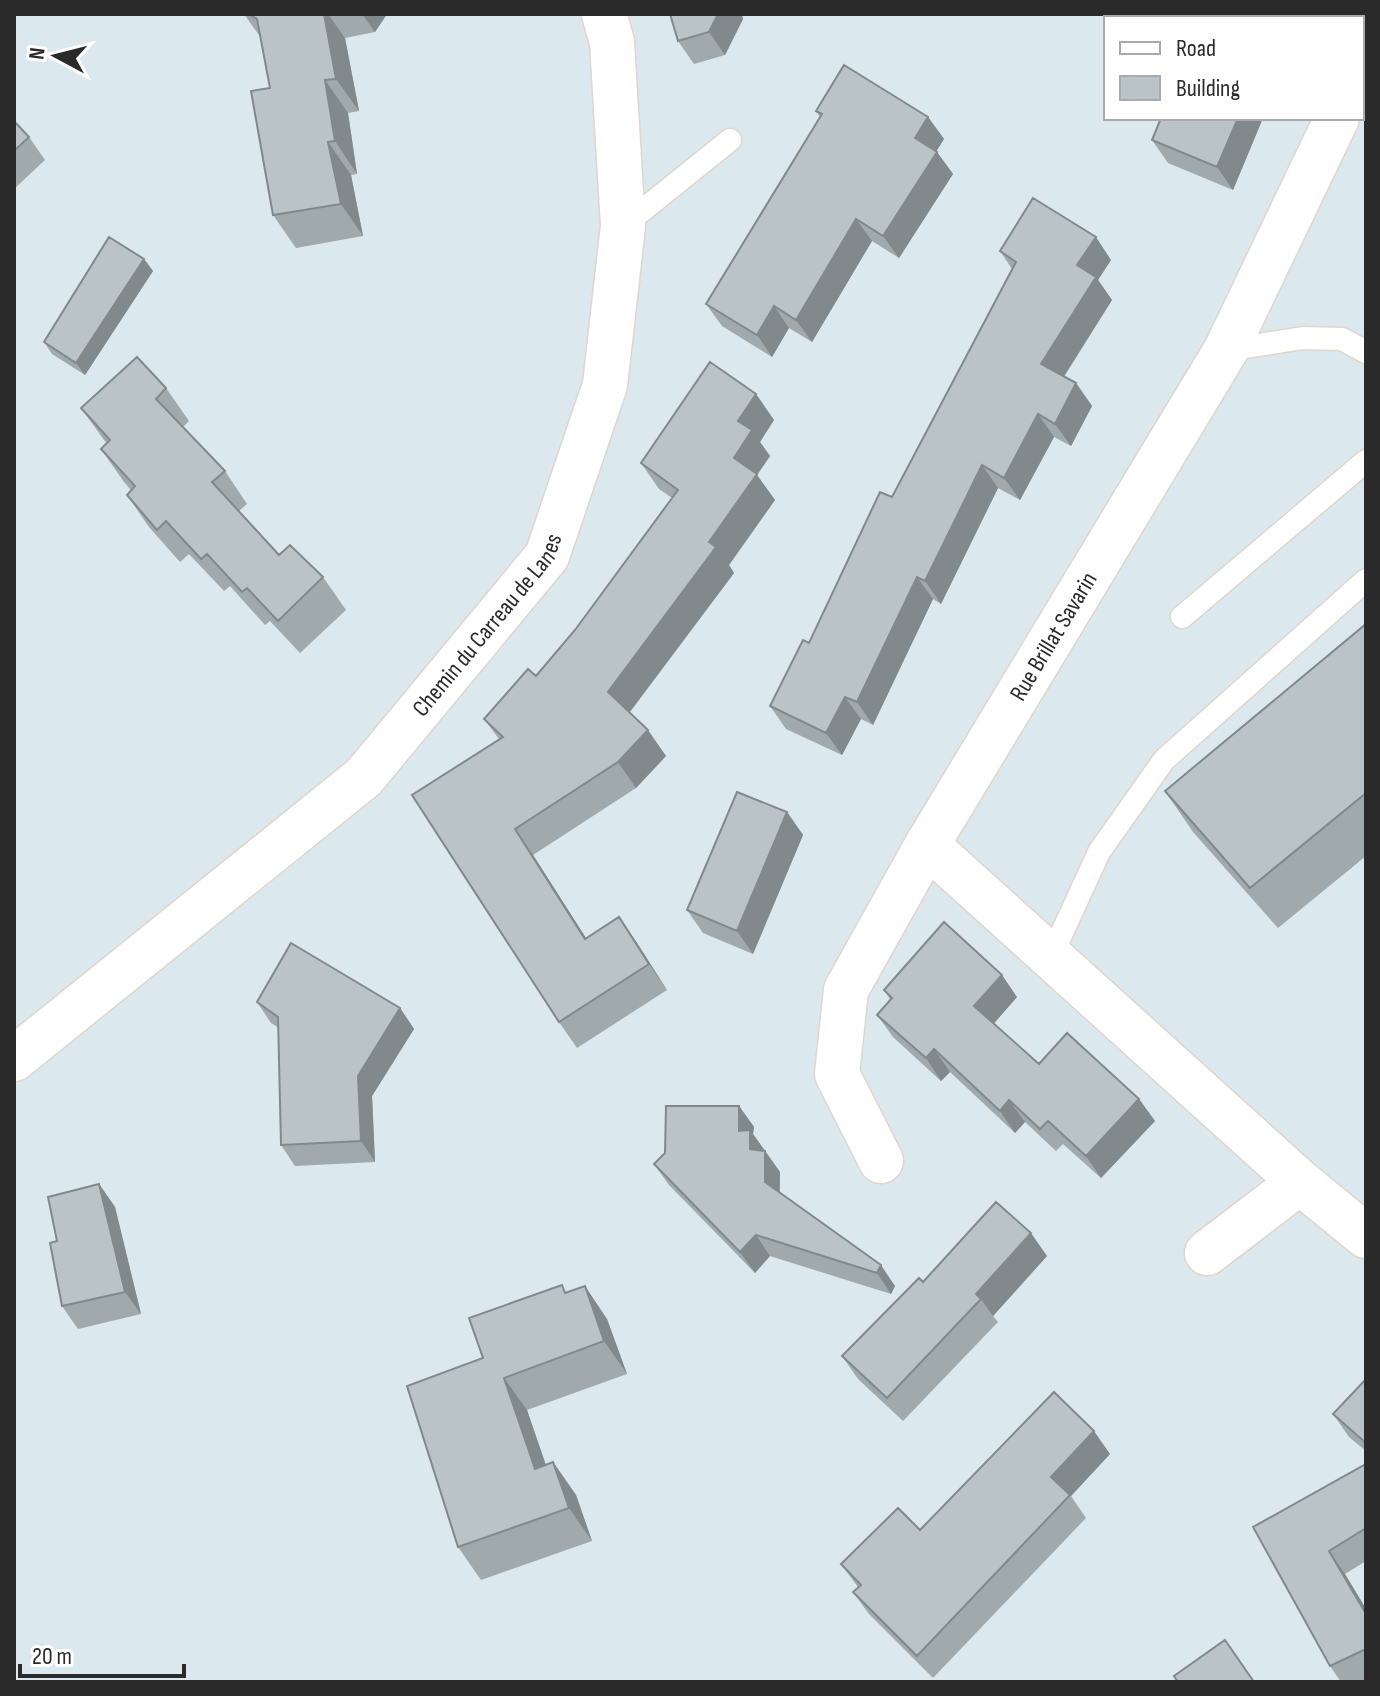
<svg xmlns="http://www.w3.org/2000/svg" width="1380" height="1696" viewBox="0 0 1380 1696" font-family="'Sofia Sans Condensed',sans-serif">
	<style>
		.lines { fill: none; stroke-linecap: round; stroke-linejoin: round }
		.lane-casing { stroke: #e0d6cd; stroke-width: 25 }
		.street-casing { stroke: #e0d6cd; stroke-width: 47 }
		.lane { stroke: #fff; stroke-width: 22 }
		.street { stroke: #fff; stroke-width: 44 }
		.wall { fill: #a0a9ac }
		.shaded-wall { fill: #82898c }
		.building { fill: #bac4c8; stroke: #82898c; stroke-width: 2 }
		.labels { text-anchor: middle; stroke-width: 8; stroke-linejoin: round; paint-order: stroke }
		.street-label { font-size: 24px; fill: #2a2a2a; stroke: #fff }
	</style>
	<rect width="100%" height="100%" fill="#dbe8ed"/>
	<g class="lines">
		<defs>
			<path id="lane" d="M 623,226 L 730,140
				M 1226,350 L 1303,338 L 1342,339 L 1366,352
				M 1182,617 L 1366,461
				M 1051,957 L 1099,852 L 1164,760 L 1366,580"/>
			<g id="street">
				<path d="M 1362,64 L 1366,56"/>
				<path d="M 927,845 L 1300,1182"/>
				<path id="s1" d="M 14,1059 L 364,777 L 547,556 L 605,385 L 623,226 L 612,42 L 604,14"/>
				<path id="s2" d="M 881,1161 L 837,1074 L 846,990 L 927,845 L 1226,350 L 1337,118"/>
				<path d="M 1207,1253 L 1300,1182 L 1366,1236"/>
			</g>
		</defs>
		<use href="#lane" class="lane-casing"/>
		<use href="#street" class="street-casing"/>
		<use href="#lane" class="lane"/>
		<use href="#street" class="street"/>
	</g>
	<path class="wall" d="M 244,14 L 387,14 L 375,32 L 345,38 L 359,111 L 348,113 L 357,174 L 351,175 L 363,236 L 296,248 L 273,215 L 270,88 L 261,38 Z
		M 1125,14 L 1197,14 L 1195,18 L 1128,18 Z
		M 743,19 L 725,55 L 694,64 L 678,41 Z
		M 816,111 L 928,117 L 944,139 L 936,151 L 953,174 L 899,258 L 872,241 L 812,342 L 789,328 L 772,357 L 722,326 L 706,304 L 820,117 Z
		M 1161,118 L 1263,118 L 1233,190 L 1168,163 L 1152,140 Z
		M 14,121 L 29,137 L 45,160 L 14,189 Z
		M 1000,251 L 1111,260 L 1098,280 L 1112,300 L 1064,377 L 1076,383 L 1092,406 L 1071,446 L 1054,437 L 1020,500 L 998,488 L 941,604 L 933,599 L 873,725 L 861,719 L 842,755 L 786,729 L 770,706 L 809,643 L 892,497 L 1012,269 Z
		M 144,259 L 153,271 L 85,375 L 52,354 L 44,342 Z
		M 166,388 L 189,421 L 183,427 L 225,471 L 247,504 L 239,511 L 279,555 L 323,577 L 346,610 L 300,653 L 270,621 L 265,625 L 230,586 L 224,591 L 189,554 L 180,562 L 149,527 L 127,495 L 131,490 L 124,482 L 101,449 L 107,444 L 81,408 Z
		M 756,394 L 774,420 L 760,442 L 770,456 L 757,475 L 775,500 L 729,565 L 734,573 L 630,712 L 666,756 L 636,788 L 533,855 L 586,938 L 619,917 L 637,943 L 667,990 L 577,1048 L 559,1022 L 412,795 L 499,739 L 484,719 L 536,676 L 575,630 L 672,498 L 659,489 L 641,463 Z
		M 1366,624 L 1366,856 L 1278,928 L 1193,832 L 1165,791 Z
		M 787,812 L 803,835 L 753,954 L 703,933 L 687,910 Z
		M 884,990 L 1017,997 L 994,1023 L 1039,1064 L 1139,1099 L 1155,1121 L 1101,1178 L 1063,1144 L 1056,1151 L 1025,1122 L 1015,1133 L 950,1072 L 941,1081 L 893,1037 L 877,1015 L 890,999 Z
		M 257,1002 L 400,1008 L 414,1029 L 372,1096 L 375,1162 L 295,1166 L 281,1145 L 279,1028 L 271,1023 Z
		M 739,1106 L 754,1127 L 753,1134 L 780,1172 L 780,1193 L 895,1286 L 891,1294 L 770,1256 L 755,1273 L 669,1185 L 654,1164 Z
		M 99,1184 L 115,1207 L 141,1314 L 78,1329 L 62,1306 Z
		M 1047,1256 L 993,1316 L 998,1322 L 903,1421 L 858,1379 L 842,1356 L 923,1282 Z
		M 567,1292 L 607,1319 L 627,1374 L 527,1410 L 546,1465 L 553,1462 L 576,1495 L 592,1541 L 481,1580 L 458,1547 L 483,1358 Z
		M 1366,1379 L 1366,1451 L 1349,1437 L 1333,1414 Z
		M 1110,1454 L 1071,1496 L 1086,1518 L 933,1678 L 869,1614 L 853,1592 L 858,1587 L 841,1564 L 920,1530 Z
		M 1366,1464 L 1366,1561 L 1345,1574 L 1366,1609 L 1366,1679 L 1360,1682 L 1341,1682 L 1330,1666 L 1253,1527 Z"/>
	<path class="shaded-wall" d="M 324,14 L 328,14 L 345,38 L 359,111 L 336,79 Z
		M 362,14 L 387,14 L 375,32 Z
		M 718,14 L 742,14 L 743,19 L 725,55 L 709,32 Z
		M 1171,14 L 1197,14 L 1195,18 L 1169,18 Z
		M 325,80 L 348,113 L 357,174 L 335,141 Z
		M 928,117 L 944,139 L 931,160 L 915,138 Z
		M 1238,118 L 1263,118 L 1233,190 L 1217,167 Z
		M 328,142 L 351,175 L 363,236 L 341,204 Z
		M 937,152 L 953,174 L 899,258 L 883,236 Z
		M 856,219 L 872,241 L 812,342 L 796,320 Z
		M 1096,237 L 1111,260 L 1098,280 L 1112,300 L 1057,387 L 1041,364 L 1077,265 Z
		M 144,259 L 153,271 L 85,375 L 76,363 Z
		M 774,306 L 789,328 L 772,357 L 757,335 Z
		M 1076,383 L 1092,406 L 1071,446 L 1055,424 Z
		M 756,394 L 774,420 L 760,442 L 770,456 L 757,475 L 775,500 L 729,565 L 734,573 L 626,717 L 608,692 L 709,542 L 734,458 L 738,421 Z
		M 1038,414 L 1054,437 L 1020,500 L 1004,478 Z
		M 982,465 L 998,488 L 941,604 L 925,581 Z
		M 917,577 L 933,599 L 873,725 L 857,702 Z
		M 845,697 L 861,719 L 842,755 L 826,733 Z
		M 648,730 L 666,756 L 636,788 L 618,762 Z
		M 787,812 L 803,835 L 753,954 L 737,931 Z
		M 515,829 L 533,855 L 603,965 L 585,939 Z
		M 619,917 L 637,943 L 667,990 L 649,964 Z
		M 1002,975 L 1017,997 L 990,1028 L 974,1006 Z
		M 400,1008 L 414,1029 L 372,1096 L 375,1162 L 361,1141 L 358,1076 Z
		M 934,1049 L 950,1072 L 941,1081 L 926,1058 Z
		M 1139,1099 L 1155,1121 L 1101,1178 L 1086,1156 Z
		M 1009,1100 L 1025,1122 L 1015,1133 L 1000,1111 Z
		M 739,1106 L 754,1127 L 753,1134 L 765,1151 L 750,1149 L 739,1131 Z
		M 765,1151 L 780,1172 L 779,1203 L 765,1182 Z
		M 99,1184 L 115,1207 L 141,1314 L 125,1292 Z
		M 1031,1233 L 1047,1256 L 993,1316 L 981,1299 L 976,1294 Z
		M 756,1235 L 770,1256 L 755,1273 L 740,1252 Z
		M 881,1265 L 895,1286 L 891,1294 L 877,1273 Z
		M 585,1286 L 607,1319 L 627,1374 L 604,1341 Z
		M 504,1378 L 527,1410 L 558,1501 L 535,1469 Z
		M 1094,1431 L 1110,1454 L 1071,1496 L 1051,1477 Z
		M 553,1462 L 576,1495 L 592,1541 L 569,1508 Z
		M 1329,1551 L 1345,1574 L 1366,1609 L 1366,1614 Z"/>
	<path class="building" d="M 248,14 L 324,14 L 336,79 L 325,80 L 335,141 L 328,142 L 341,204 L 273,215 L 251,91 L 270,88 L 257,19 Z
		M 670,14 L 718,14 L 709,32 L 678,41 Z
		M 1134,14 L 1171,14 L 1169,18 L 1144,18 Z
		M 844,65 L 928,117 L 915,138 L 937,152 L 883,236 L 856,219 L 796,320 L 774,306 L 757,335 L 706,304 L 822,114 L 816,111 Z
		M 1161,118 L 1238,118 L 1217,167 L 1152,140 Z
		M 14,121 L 29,137 L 14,151 Z
		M 1033,198 L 1096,237 L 1077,265 L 1096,277 L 1041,364 L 1076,383 L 1055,424 L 1038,414 L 1004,478 L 982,465 L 925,581 L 917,577 L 857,702 L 845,697 L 826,733 L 770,706 L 803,640 L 809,643 L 880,492 L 892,497 L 1016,262 L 1000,251 Z
		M 109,237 L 144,259 L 76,363 L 44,342 Z
		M 137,357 L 166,388 L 156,399 L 225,471 L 212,482 L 279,555 L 290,545 L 323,577 L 278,621 L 247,588 L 242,592 L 207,554 L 201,559 L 166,521 L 157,530 L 127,495 L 135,486 L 101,449 L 110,440 L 81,408 Z
		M 710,362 L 756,394 L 738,421 L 752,430 L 734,458 L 757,474 L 709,542 L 716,547 L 608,692 L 648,730 L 618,762 L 515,829 L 585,939 L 619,917 L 649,964 L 559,1022 L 412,795 L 503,737 L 484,719 L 528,669 L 536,676 L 575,630 L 678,490 L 641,463 Z
		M 1366,624 L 1366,793 L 1250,888 L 1165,791 Z
		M 737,792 L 787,812 L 737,931 L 687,910 Z
		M 944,922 L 1002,975 L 974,1006 L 1039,1064 L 1067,1033 L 1139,1099 L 1086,1156 L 1048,1121 L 1040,1129 L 1009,1100 L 1000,1111 L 934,1049 L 926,1058 L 877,1015 L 892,998 L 884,990 Z
		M 291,943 L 400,1008 L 358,1076 L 361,1141 L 281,1145 L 278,1017 L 257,1002 Z
		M 666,1106 L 739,1106 L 739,1131 L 750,1130 L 750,1149 L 765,1151 L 765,1182 L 881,1265 L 877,1273 L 756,1235 L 740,1252 L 654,1164 L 665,1153 Z
		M 99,1184 L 125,1292 L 62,1306 L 50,1243 L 57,1241 L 48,1197 Z
		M 996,1202 L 1031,1233 L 976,1294 L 981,1299 L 887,1398 L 842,1356 L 919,1278 L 923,1282 Z
		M 562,1285 L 565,1293 L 585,1286 L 604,1341 L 504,1378 L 535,1469 L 553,1462 L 569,1508 L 458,1547 L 407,1386 L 483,1358 L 469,1318 Z
		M 1366,1379 L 1366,1443 L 1333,1414 Z
		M 1054,1392 L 1094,1431 L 1051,1477 L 1070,1495 L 917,1656 L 853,1592 L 861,1585 L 841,1564 L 898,1508 L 920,1530 Z
		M 1366,1464 L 1366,1528 L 1329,1551 L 1366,1614 L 1366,1649 L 1330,1666 L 1253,1527 Z
		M 1225,1640 L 1254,1682 L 1178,1682 L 1174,1676 Z"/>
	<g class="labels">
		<g class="street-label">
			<text dy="8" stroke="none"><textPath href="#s1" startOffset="646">Chemin du Carreau de Lanes</textPath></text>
			<text dy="8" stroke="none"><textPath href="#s2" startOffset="592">Rue Brillat Savarin</textPath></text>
		</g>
	</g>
	<rect width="1380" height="1696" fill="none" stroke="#2a2a2a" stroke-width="32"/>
	<rect x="1104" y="16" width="260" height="104" fill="#ffffff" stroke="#aaaaaa" stroke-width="2"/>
	<rect x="1120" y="42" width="40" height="12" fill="#ffffff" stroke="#aaaaaa" stroke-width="2"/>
	<text x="1176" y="56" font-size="24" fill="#2a2a2a">Road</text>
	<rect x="1120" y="76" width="40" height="24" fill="#bac4c8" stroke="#aaaaaa" stroke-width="2"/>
	<text x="1176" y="96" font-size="24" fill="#2a2a2a">Building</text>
	<g transform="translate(56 56) rotate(277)" stroke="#ffffff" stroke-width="6" paint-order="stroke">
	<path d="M0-6L14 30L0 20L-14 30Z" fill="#2a2a2a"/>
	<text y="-12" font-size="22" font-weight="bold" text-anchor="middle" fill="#2a2a2a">N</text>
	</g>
	<path d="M20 1664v12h164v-12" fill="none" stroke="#2a2a2a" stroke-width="4"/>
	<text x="32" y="1664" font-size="24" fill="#2a2a2a" stroke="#ffffff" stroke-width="6" paint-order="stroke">20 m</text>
</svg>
